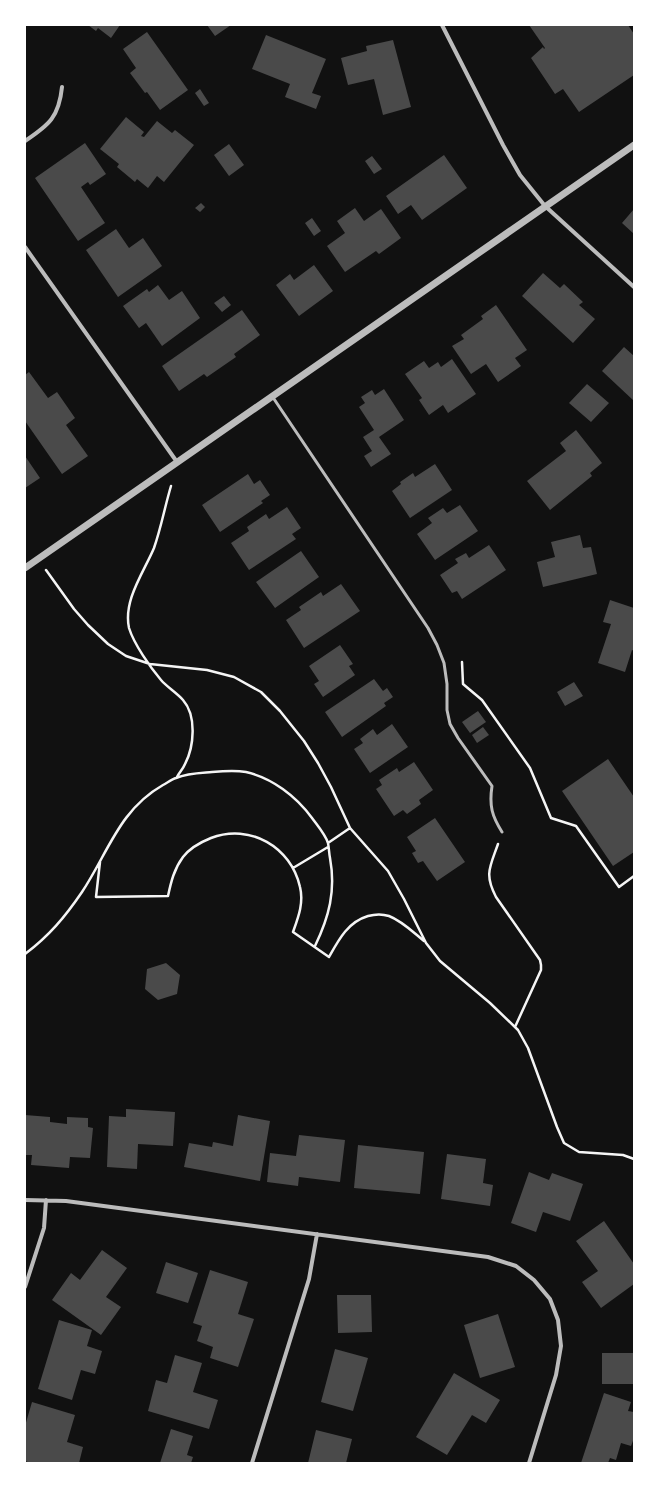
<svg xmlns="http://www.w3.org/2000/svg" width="659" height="1488" viewBox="0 0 659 1488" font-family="Quicksand,sans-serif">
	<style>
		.building { fill: #4a4a4a }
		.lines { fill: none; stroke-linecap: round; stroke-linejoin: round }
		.path { stroke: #f5f5f5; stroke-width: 2.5 }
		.service { stroke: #bcbcbc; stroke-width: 3 }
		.minor { stroke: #bcbcbc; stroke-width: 4 }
		.tertiary { stroke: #bcbcbc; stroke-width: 7 }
	</style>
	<rect width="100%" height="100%" fill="#111"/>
	<path class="building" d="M 88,25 L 120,25 L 111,38 L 98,28 L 96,31 Z
		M 207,25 L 231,25 L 215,36 Z
		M 529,25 L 628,25 L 634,34 L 634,75 L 579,112 L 563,89 L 555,94 L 531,58 L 543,47 L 544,49 L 545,48 Z
		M 147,32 L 188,90 L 160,110 L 147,92 L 145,93 L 130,73 L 136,68 L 123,49 Z
		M 266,35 L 326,59 L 312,93 L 321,96 L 316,109 L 285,97 L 290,84 L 252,69 Z
		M 393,40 L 411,107 L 383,115 L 374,79 L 348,85 L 341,58 L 367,51 L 366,46 Z
		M 200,89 L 209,103 L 204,106 L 195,93 Z
		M 126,117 L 144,132 L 141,136 L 144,137 L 157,121 L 172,133 L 175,130 L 194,145 L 164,182 L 157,176 L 148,188 L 137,179 L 135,182 L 117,167 L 119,164 L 100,149 Z
		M 85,143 L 106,174 L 90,185 L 88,182 L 81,187 L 105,223 L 78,241 L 35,178 Z
		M 229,144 L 244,165 L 229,176 L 214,155 Z
		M 444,155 L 467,188 L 422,220 L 411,205 L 398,214 L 386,196 Z
		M 372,156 L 382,169 L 374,174 L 365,161 Z
		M 201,203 L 205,207 L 200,212 L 195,208 Z
		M 355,208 L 364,221 L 381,209 L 401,238 L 379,254 L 376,251 L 345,272 L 327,246 L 345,233 L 337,221 Z
		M 634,209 L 634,234 L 622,223 Z
		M 312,218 L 321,231 L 314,236 L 305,223 Z
		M 116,229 L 129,248 L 143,238 L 162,266 L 118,297 L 86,250 Z
		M 314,265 L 333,291 L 299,316 L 276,285 L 290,274 L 294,280 Z
		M 543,273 L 560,288 L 564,284 L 583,302 L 579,305 L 595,319 L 573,343 L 522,296 Z
		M 158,285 L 169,300 L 182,291 L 200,318 L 162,346 L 146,323 L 139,328 L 123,306 L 147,289 L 149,292 Z
		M 224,296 L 231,305 L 222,312 L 214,303 Z
		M 496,305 L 527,350 L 515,358 L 521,366 L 498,382 L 486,364 L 471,374 L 452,346 L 464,339 L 461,335 L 483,319 L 481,316 Z
		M 242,310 L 260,335 L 234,354 L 236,357 L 207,377 L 204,374 L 179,391 L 162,366 Z
		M 624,347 L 634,356 L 634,401 L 602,371 Z
		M 452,359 L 476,394 L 448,413 L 443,405 L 429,415 L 419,400 L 422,398 L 405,374 L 424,361 L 429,368 L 438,362 L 441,367 Z
		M 29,372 L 48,398 L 57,392 L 75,418 L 66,425 L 88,456 L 62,474 L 25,421 L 25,375 Z
		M 587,384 L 609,403 L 591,422 L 569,403 Z
		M 384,389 L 404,420 L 379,437 L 391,454 L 371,467 L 364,456 L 372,451 L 363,437 L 374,430 L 359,407 L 365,403 L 361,397 L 372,390 L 375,395 Z
		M 576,430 L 602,463 L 590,473 L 592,476 L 550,510 L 527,481 L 566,451 L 560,443 Z
		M 25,456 L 40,478 L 25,488 Z
		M 435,464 L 452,490 L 410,518 L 392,491 L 401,484 L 400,482 L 413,473 L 415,477 Z
		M 248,474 L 254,484 L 260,480 L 270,495 L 261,501 L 263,503 L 220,532 L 202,505 Z
		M 460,505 L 478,531 L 435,560 L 417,534 L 432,523 L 428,518 L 443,508 L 447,513 Z
		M 287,507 L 301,528 L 292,534 L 296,539 L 249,570 L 231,543 L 249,531 L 247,527 L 266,514 L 269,519 Z
		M 580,535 L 583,548 L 591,547 L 597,574 L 543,587 L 537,562 L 555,557 L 551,542 Z
		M 489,545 L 506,570 L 462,599 L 457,591 L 452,593 L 440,575 L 458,563 L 455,559 L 466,553 L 469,558 Z
		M 301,551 L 319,577 L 275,608 L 256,582 Z
		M 341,584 L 360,611 L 304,648 L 286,620 L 301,610 L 299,607 L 321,592 L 323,596 Z
		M 610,600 L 634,608 L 634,651 L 632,650 L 625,672 L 598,663 L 611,624 L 603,622 Z
		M 340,645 L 353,664 L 349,666 L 355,675 L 323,697 L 314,684 L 319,681 L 309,666 Z
		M 374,679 L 383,691 L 387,688 L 393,697 L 384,703 L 386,706 L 342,737 L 325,712 Z
		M 574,682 L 583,696 L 565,706 L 557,692 Z
		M 478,711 L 486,722 L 470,733 L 462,722 Z
		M 392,724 L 408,747 L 370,773 L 354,749 L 363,743 L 360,739 L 373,729 L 377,735 Z
		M 483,727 L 489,735 L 477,743 L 472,735 Z
		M 608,759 L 634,797 L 634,852 L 613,866 L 562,791 Z
		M 414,762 L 433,790 L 419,800 L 421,804 L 407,814 L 403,810 L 394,816 L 376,789 L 382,785 L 379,780 L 397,768 L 399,772 Z
		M 435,818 L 465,862 L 437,881 L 423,861 L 418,863 L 412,853 L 416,851 L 407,837 Z
		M 166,963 L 180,975 L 177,994 L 158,1000 L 145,989 L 147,969 Z
		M 126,1109 L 175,1112 L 173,1146 L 138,1144 L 137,1169 L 107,1167 L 109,1116 L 126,1117 Z
		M 25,1115 L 50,1117 L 50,1122 L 67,1124 L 67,1117 L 88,1118 L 88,1127 L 93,1128 L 90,1158 L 70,1157 L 69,1168 L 31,1165 L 32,1155 L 25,1155 Z
		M 238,1115 L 270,1121 L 260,1181 L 184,1167 L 189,1143 L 212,1147 L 213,1142 L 233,1146 Z
		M 299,1135 L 345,1140 L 340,1182 L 299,1177 L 298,1186 L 267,1182 L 270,1153 L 296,1156 Z
		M 358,1145 L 424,1152 L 420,1194 L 354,1188 Z
		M 447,1154 L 486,1159 L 483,1183 L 493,1185 L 490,1206 L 441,1199 Z
		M 529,1172 L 549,1180 L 552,1173 L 583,1184 L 570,1221 L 543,1212 L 536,1232 L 511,1223 Z
		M 604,1221 L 634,1264 L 634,1284 L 601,1308 L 582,1282 L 598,1271 L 576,1241 Z
		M 102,1250 L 127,1268 L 106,1297 L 121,1307 L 101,1335 L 52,1300 L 71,1273 L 80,1280 Z
		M 166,1262 L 198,1273 L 188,1303 L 156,1293 Z
		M 210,1270 L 248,1282 L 238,1314 L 254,1319 L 238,1367 L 210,1358 L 213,1347 L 197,1341 L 202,1326 L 193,1323 Z
		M 337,1295 L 371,1295 L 372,1332 L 338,1333 Z
		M 498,1314 L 515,1367 L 480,1378 L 464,1325 Z
		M 59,1320 L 92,1330 L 87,1346 L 102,1351 L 95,1374 L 81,1370 L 72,1400 L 38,1389 Z
		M 335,1349 L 368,1358 L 353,1411 L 321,1402 Z
		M 602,1353 L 634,1353 L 634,1384 L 602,1384 Z
		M 175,1355 L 202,1363 L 193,1392 L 218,1400 L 209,1429 L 148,1411 L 156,1380 L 167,1383 Z
		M 454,1373 L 500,1400 L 486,1423 L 472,1415 L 447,1455 L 416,1437 Z
		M 604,1393 L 631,1402 L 628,1411 L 634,1412 L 634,1438 L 631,1446 L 621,1443 L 616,1460 L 610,1458 L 608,1463 L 581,1463 Z
		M 32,1402 L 75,1415 L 67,1442 L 83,1447 L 79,1463 L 30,1463 L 25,1461 L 25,1426 Z
		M 171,1429 L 193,1436 L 187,1455 L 193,1457 L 191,1463 L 160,1463 Z
		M 316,1430 L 352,1439 L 346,1463 L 308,1463 Z"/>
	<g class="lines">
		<path class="path" d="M 171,486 C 165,506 161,528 154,548 C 144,572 123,600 129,628 C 134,644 150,667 161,680 C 167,687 177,693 183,700 C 197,716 194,747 185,764 C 183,769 179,773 177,777
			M 46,570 L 74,609 L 88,625 L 108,644 L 126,656 L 150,664 L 207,670 L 234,677 L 261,692 L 280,711 L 304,741 L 318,763 L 331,787 L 350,828 L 388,871 L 404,899 L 426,943 L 440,961 L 490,1003 L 518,1030 L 528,1048 L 557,1127 L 564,1143 L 579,1152 L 623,1155 L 634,1159
			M 462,662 L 463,684 L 482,700 L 530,768 L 551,818 L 576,826 L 619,887 L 634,876
			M 328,843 L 350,828
			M 498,844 C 490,867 484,874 496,897 L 540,960 L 541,965 L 541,970 L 515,1027
			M 100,862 L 96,897 L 168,896 C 171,882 174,869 183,857 C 190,848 201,842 211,838 C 250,823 291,847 300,887 C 304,903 298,918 293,932 L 329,957 C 339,939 348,922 368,916 C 375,914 383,914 389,916 C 402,921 413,932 424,941
			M 293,868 L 328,847
			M 25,954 C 49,936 65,917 82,892 C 108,853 119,810 163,785 C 167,783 172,779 176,778 C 188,773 200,773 212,772 C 223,771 235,770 246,772 C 272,778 296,796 312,818 C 317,825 325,834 328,843 C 329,848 329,853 330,858 C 336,891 329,917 315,946"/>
		<path class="service" d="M 272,396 L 428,628 L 437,645 L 444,663 L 447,684 L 447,710 L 450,724 L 458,738 L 492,786 C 489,806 492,816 502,832"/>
		<path class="minor" d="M 442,25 L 503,145 L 520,175 L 545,206 L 634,287
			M 25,141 C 49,125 59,117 62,87
			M 25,247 L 177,462
			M 25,1200 L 66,1201 L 488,1257 L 516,1266 L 534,1280 L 550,1299 L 558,1320 L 561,1346 L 556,1375 L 529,1463
			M 25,1287 L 44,1228 L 46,1200
			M 252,1463 L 309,1279 L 317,1234"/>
		<path class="tertiary" d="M 25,568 L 634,145"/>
	</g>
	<rect width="659" height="1488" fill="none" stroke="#ffffff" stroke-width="52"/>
</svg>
